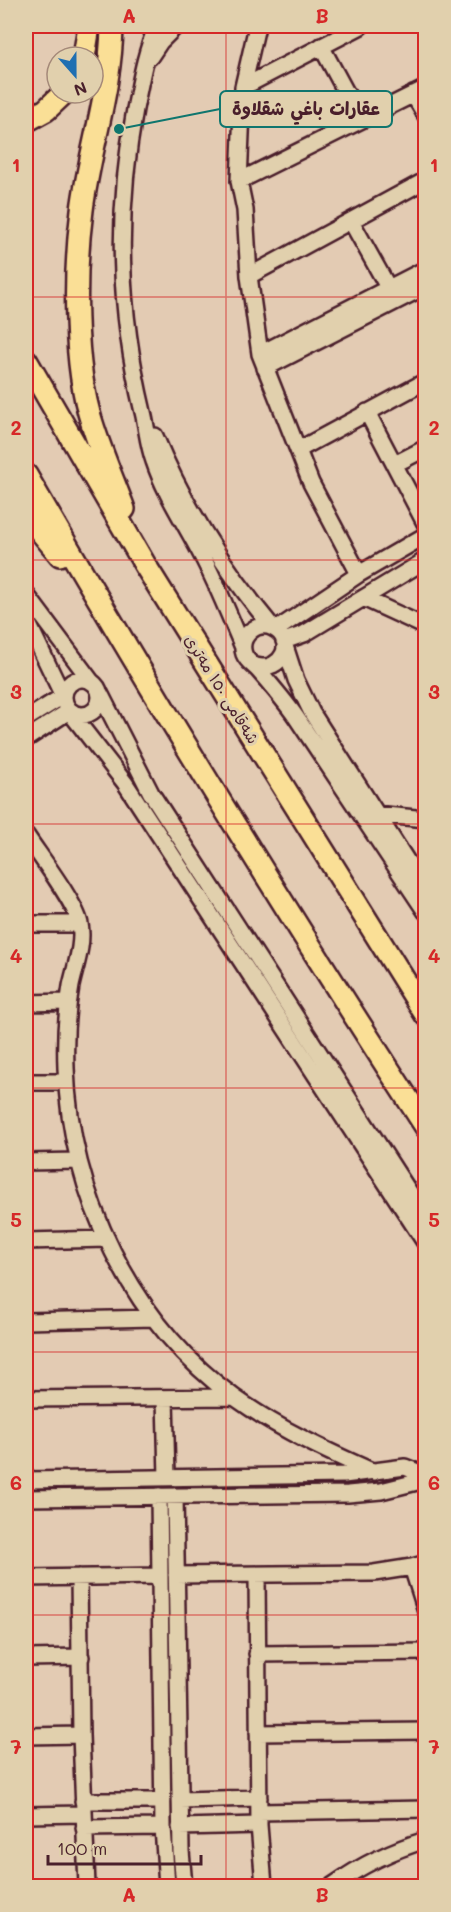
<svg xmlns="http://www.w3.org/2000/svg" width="451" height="1912" viewBox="0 0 451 1912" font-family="Mali,'Playpen Sans Arabic',sans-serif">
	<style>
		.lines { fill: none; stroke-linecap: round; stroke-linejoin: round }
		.minor-casing { stroke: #4a1f2b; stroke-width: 20 }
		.highway-casing { stroke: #4a1f2b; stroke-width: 26 }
		.minor { stroke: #e1d0ad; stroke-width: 15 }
		.highway { stroke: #fadf96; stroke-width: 21 }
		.grid { fill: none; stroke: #d62828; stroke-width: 1.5; stroke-opacity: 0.55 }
		.labels { text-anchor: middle; stroke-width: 6; stroke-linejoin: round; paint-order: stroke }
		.street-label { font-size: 16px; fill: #4a1f2b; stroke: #e1d0ad }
		.leader { fill: none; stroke: #0f766e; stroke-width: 2 }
		.callout-dot { fill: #0f766e; stroke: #e1d0ad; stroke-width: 2 }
		.callout { fill: #e1d0ad; stroke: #0f766e; stroke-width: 2 }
		.callout-label { font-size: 18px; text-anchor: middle; font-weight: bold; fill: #4a1f2b }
		.neatline { fill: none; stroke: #d62828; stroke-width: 2 }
		.grid-label { font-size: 20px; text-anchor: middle; font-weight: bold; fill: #d62828 }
	</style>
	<rect width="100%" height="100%" fill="#e3cbb3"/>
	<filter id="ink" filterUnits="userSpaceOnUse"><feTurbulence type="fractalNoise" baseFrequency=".0167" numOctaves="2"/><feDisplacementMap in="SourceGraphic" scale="12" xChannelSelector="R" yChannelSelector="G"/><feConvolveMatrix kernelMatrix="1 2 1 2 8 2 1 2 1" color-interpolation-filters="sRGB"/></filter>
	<g filter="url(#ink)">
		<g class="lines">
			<defs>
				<path id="minor" d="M 157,26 C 145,53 141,80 135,109 C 116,213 118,309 143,412 C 147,428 148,445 154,461 C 165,494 185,523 201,554 C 217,584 229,615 242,645
					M 257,26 L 243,87 L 239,181 L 245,210 L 249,276 L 260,354 L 311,483 L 359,574
					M 321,46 L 361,120
					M 150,57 L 160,42 L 176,26
					M 243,87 L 361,26
					M 413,94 L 426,116
					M 239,181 L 426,88
					M 351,221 L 389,289
					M 249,276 L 426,180
					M 260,354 L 426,269
					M 265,368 L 426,286
					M 367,412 L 426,525
					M 155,436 C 184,506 225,570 273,628
					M 298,450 L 426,381
					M 395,464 L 426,448
					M 26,594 L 91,681
					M 363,598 L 426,627
					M 26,619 L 63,696 L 26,719
					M 276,630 L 359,574 L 426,535
					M 284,641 L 304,634 L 426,560
					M 285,646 L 296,680 L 312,713 L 426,891
					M 256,666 C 282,673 297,640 273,628 C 256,620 238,637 244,654 C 247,662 254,665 259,671 C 272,686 285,701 296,717 C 340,782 382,847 426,912
					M64 697a18 18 0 1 1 36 0a18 18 0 1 1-36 0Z
					M 100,693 L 151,793 L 426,1218
					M 26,739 L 69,711 L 125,783 L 426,1244
					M 375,814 L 426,819
					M 26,835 C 39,855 76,903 80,924 C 84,944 75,967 71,986 C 66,1013 65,1041 66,1068 C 70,1194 131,1322 234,1397 C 277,1428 326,1451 374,1472
					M 26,924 L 80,924
					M 26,1003 L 68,1002
					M 26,1082 L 66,1082
					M 26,1162 L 79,1161
					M 26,1241 L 107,1239
					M 26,1321 L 154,1318
					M 165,1398 L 167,1478
					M 26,1399 L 234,1397
					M 26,1480 L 344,1475 L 405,1467 L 415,1471 L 426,1481
					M 159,1496 L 163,1827 L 167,1886
					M 175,1496 L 181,1851 L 184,1886
					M 26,1498 L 348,1494 L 381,1491 L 425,1480
					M 412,1567 L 426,1611
					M 176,1575 L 374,1573 L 412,1567 L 426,1563
					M 257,1575 L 259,1825 L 264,1886
					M 79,1577 L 81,1735 L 87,1886
					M 26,1578 L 160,1576
					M 257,1654 L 426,1652
					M 26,1658 L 81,1657
					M 258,1733 L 426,1731
					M 26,1736 L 81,1735
					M 180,1800 L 259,1798
					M 83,1801 L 163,1801
					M 259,1812 L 426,1809
					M 26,1815 L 84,1814
					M 180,1827 L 259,1825
					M 84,1828 L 163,1827
					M 332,1886 C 360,1866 392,1850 426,1840"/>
				<path id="highway" d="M 112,26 C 111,91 90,147 82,210 C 74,270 73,365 92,423 C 101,452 113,480 124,509
					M 84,57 L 89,26
					M 26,121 L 46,110 L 64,93
					M 26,360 L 145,565 L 426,1015
					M 26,475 C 153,696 287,913 426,1127
					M 26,514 L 60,555"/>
			</defs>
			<use href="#minor" class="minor-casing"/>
			<use href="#highway" class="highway-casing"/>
			<use href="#minor" class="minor"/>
			<use href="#highway" class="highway"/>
		</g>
	</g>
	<path class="grid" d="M 226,26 L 226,1886M 26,297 L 426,297M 26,560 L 426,560M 26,824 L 426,824M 26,1088 L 426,1088M 26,1352 L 426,1352M 26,1615 L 426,1615"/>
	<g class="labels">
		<g class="street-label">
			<text transform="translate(222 689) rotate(58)" y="6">شەقامی ١٥٠ مەتری</text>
		</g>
	</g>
	<path class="leader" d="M119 129L220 109"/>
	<circle class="callout-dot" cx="119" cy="129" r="6"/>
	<rect class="callout" x="220" y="91" width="172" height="36" rx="6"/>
	<g class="callout-label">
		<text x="306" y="115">عقارات باغي شقلاوة</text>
	</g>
	<rect width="451" height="1912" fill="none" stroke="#e1d0ad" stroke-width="66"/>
	<g transform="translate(75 75) rotate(159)"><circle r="28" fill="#e1d0ad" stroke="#a58979" stroke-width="1.5"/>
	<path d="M0-4.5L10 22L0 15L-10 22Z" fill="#1f6fb2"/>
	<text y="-9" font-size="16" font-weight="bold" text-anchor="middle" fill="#4a1f2b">N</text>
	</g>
	<path d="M48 1855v9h153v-9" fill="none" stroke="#4a1f2b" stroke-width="3"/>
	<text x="57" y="1855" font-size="18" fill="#4a1f2b" stroke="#e1d0ad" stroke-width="4.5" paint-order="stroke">100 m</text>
	<rect x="33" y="33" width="385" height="1846" class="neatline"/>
	<g class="grid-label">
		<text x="129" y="23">A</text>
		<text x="322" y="23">B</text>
		<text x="16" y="172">1</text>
		<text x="434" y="172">1</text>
		<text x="16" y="435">2</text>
		<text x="434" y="435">2</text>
		<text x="16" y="699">3</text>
		<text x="434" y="699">3</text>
		<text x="16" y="963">4</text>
		<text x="434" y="963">4</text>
		<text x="16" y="1227">5</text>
		<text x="434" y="1227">5</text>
		<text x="16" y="1490">6</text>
		<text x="434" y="1490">6</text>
		<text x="16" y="1754">7</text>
		<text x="434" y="1754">7</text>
		<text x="129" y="1902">A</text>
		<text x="322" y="1902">B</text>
	</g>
</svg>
